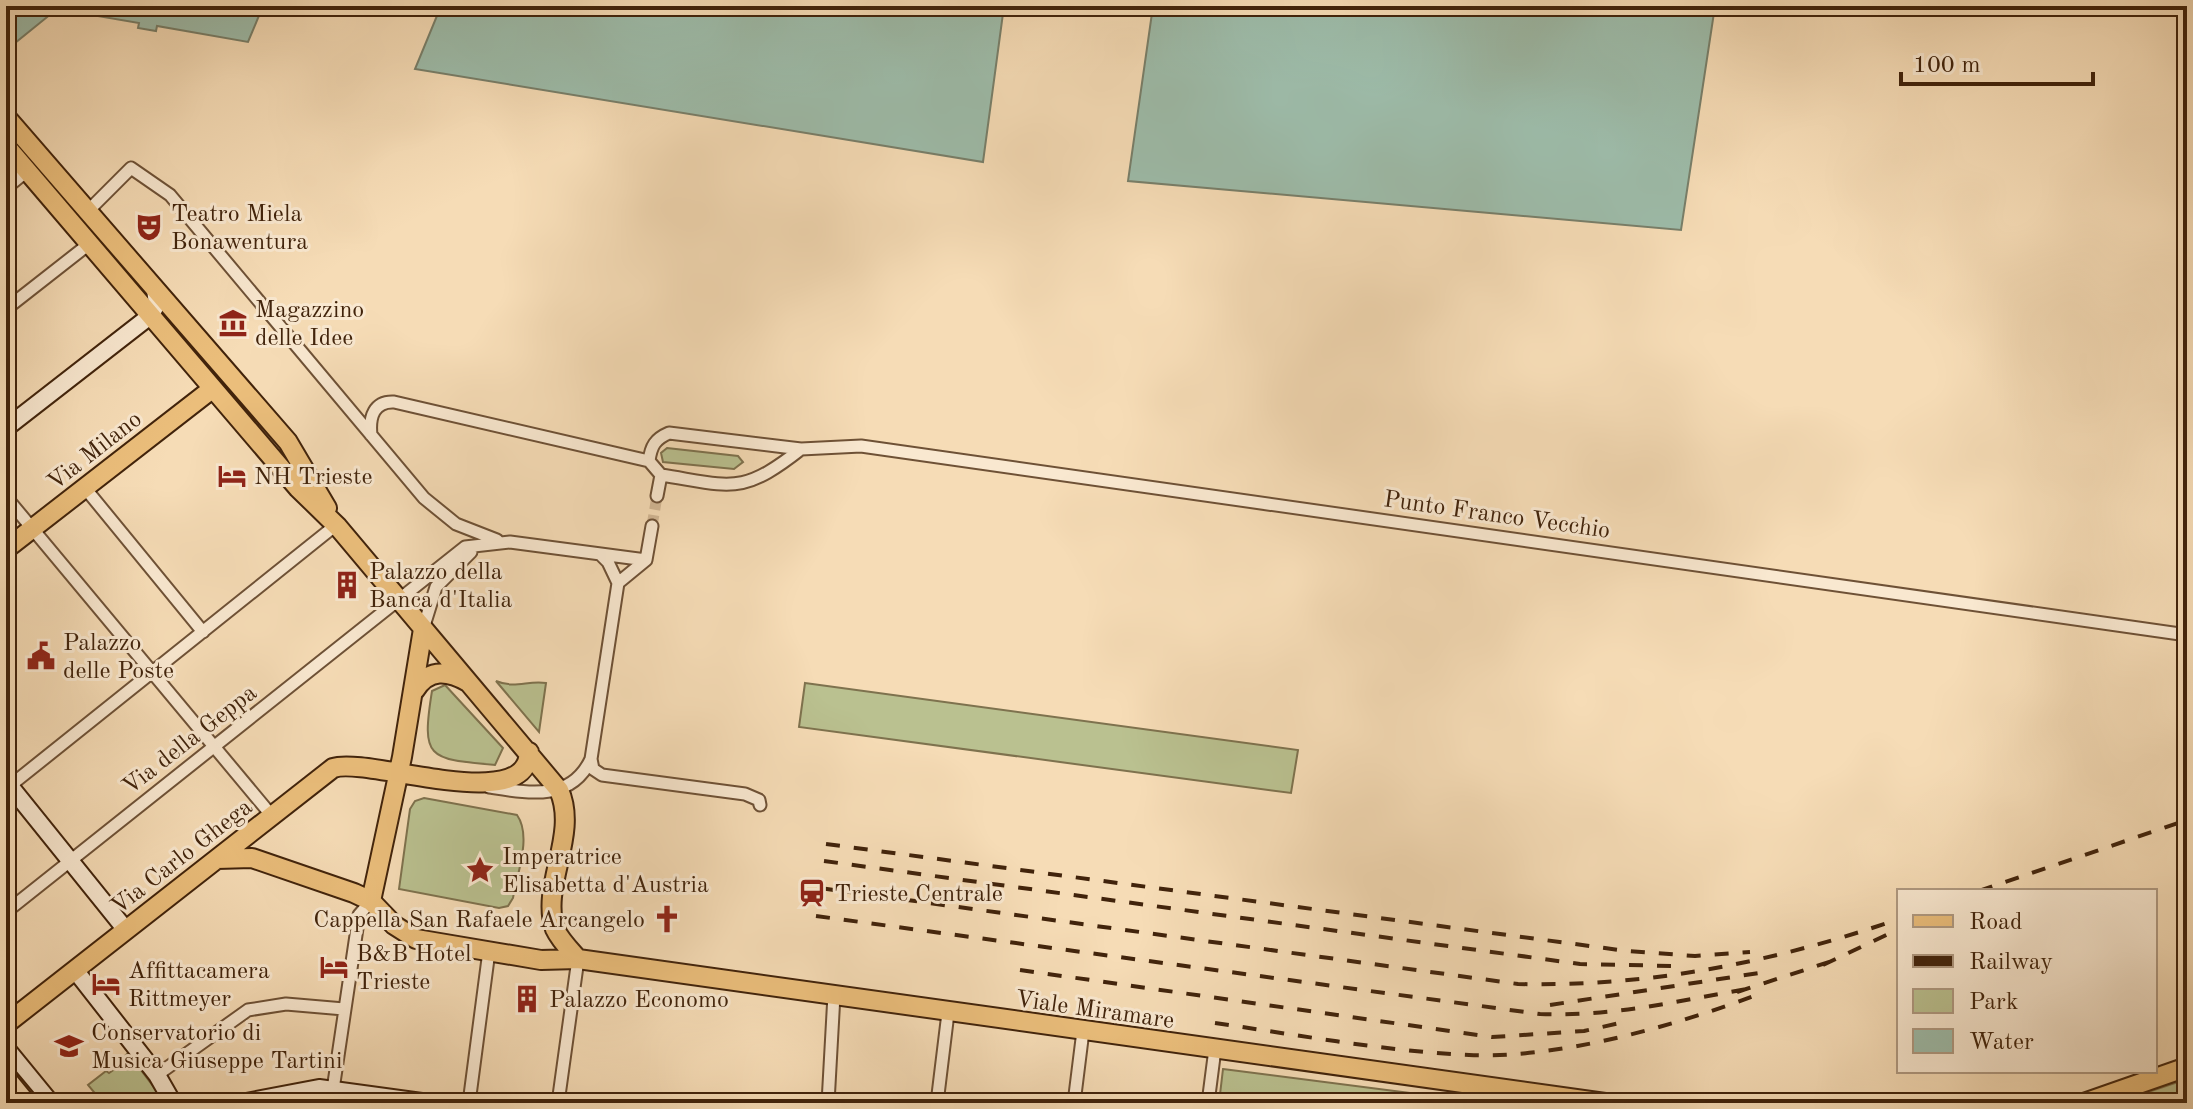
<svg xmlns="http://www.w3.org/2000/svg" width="2193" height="1109" viewBox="0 0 2193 1109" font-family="'Old Standard TT',serif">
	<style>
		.green { fill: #bac190; stroke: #7e724e; stroke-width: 2 }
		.water { fill: #9dbcaa; stroke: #787f6a; stroke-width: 2 }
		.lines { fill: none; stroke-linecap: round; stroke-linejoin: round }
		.street-tunnel { stroke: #d2b794; stroke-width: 11; stroke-dasharray: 11 5.5; stroke-linecap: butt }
		.street-casing { stroke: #6e5136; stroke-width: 15 }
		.secondary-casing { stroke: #41230b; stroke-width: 20 }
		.primary-casing { stroke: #41230b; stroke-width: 22 }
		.street { stroke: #f9e8d0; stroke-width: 11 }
		.secondary { stroke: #f9e8d0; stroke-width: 16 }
		.primary { stroke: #ebbe7b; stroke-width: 18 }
		.tram { stroke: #41230b; stroke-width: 2 }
		.rail { stroke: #41230b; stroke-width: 4; stroke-dasharray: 14 14; stroke-linecap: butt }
		.labels { text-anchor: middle; stroke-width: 6; stroke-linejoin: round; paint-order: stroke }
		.poi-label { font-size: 24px; fill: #41230b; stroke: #f9e8d0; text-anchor: start }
		.street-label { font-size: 24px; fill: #41230b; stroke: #f9e8d0 }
	</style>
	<rect width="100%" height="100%" fill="#f6dcb6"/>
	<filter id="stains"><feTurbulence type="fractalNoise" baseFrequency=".0025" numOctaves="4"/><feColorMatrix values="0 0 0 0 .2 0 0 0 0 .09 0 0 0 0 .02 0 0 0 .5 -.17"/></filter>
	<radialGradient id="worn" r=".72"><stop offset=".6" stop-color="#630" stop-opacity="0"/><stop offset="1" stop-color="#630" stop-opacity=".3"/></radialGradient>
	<path class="green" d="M 667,448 L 738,456 L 743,462 L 734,469 L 663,462 L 661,453 Z
		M 496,681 C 515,689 528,680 546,683 L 539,732 Z
		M 805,683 L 1298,750 L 1291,793 L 799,727 Z
		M 445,685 L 503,748 L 495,765 C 428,759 421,759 432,691 Z
		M 424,798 L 517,815 C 532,836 517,874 513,898 L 508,906 L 499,908 L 399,889 L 410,809 L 415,801 Z
		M 128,1053 L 159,1094 L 156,1103 L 103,1103 L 88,1085 L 106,1071 L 109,1073 L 125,1062 L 123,1058 Z
		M 1223,1069 L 1488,1103 L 1219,1103 Z
		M 2187,1079 L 2187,1103 L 2115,1103 Z"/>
	<path class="water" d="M 11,6 L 263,6 L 248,42 L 157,26 L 156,31 L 138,28 L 139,23 L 57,9 L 10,47 L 6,42 L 6,11 Z
		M 441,6 L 1004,6 L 983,162 L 415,69 Z
		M 1153,6 L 1715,6 L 1681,230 L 1128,181 Z"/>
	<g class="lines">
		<path class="street-tunnel" d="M 652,526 L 657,496"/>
		<defs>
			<path id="street" d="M 6,188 L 27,171
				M 87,212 L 131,168 L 170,195 L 424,498 L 456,524 L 497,540
				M 6,309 L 89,244
				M 371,435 C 369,417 374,401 394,402 L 649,461
				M 801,449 C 741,496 732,486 661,475 L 649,461 C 651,446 655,439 669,433 L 801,449 L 861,446 L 2187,635
				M 85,488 L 203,632
				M 657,496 L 661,475
				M 6,497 L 272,816
				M 646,560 L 652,526
				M 618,583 L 646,560
				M 423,629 L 436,587 L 471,552
				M 591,759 L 593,769 L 602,775 L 745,794 L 759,800 L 760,805
				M 489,787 C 528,793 571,802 591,759 L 618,583 L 608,562 L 600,554
				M 6,789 L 336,525
				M 6,912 L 465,547 L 510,542 L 646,560
				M 157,1075 L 248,1010 L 286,1004 L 344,1009
				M 331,1103 L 359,915 L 371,901
				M 469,1103 L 489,951
				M 558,1103 L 578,959
				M 828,1103 L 834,995
				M 937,1103 L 948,1013
				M 1074,1103 L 1083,1031
				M 1208,1103 L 1215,1049"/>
			<path id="secondary" d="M 6,428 L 150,316 L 157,304 L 155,289
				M 6,781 L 126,930
				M 75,970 L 157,1075 L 173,1103
				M 6,1048 L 51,1103
				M 241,1103 L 319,1088 L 429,1103"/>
			<path id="primary" d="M 6,117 L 288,442 L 327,508
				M 6,146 L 298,488 L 338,527 L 559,790 C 579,835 540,886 555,929 C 560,940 570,950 578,959
				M 6,549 L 212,389
				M 415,690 C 429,668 448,671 468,682
				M 217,859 L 252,858 L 354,893 L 371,901 L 394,925 L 416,939 L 541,960 L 578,959 L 1605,1103
				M 371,901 L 402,757 L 423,629
				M 6,1024 L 333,768 C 368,756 527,817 529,752
				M 2084,1103 L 2187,1067"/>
		</defs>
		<use href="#street" class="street-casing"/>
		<use href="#secondary" class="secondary-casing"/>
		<use href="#primary" class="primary-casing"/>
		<use href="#street" class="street"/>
		<use href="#secondary" class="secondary"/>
		<use href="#primary" class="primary"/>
		<path class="tram" d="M 6,1060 L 42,1103"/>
		<path class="rail" d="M 826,844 L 1627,951 L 1695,956 L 1750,952
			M 824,861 L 1580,964 L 1673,966
			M 820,888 L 1518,984 C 1651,987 1774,962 1899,919
			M 1979,891 L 2187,820
			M 816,916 L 1540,1014 C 1612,1017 1677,1001 1747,989
			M 1823,965 L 1899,929
			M 1020,970 L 1492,1037 L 1584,1031 L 1629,1021
			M 1737,992 L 1832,961
			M 1550,1005 L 1759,973
			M 1215,1023 C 1299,1035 1384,1051 1469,1055 C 1557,1059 1671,1027 1754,996"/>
	</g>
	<defs>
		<symbol id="theatre-bare" viewBox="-9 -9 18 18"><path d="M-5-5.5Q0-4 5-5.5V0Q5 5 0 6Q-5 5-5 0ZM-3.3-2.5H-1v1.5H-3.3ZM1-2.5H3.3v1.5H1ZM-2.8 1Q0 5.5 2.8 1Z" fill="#8f2418" stroke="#f9e8d0" stroke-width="2.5" paint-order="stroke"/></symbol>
		<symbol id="museum-bare" viewBox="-9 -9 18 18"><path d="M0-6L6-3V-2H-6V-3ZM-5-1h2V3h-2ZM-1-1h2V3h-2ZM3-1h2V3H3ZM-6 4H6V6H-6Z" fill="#8f2418" stroke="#f9e8d0" stroke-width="2.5" paint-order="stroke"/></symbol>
		<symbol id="hotel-bare" viewBox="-9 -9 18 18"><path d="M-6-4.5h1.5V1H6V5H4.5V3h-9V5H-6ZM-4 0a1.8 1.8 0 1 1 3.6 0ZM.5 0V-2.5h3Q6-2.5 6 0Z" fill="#8f2418" stroke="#f9e8d0" stroke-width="2.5" paint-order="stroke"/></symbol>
		<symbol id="building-bare" viewBox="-9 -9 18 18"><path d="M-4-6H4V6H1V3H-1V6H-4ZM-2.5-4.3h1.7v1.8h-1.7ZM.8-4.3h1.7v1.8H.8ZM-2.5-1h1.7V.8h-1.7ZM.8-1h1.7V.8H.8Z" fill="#8f2418" stroke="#f9e8d0" stroke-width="2.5" paint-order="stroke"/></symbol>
		<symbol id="civic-bare" viewBox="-9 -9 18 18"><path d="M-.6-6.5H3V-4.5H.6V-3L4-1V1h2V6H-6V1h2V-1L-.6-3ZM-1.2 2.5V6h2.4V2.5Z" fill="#8f2418" stroke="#f9e8d0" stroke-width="2.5" paint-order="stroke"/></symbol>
		<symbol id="sight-bare" viewBox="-9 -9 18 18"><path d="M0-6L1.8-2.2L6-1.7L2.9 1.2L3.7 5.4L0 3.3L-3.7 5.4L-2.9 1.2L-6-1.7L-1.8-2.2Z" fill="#8f2418" stroke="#f9e8d0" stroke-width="2.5" paint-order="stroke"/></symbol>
		<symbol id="station-bare" viewBox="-9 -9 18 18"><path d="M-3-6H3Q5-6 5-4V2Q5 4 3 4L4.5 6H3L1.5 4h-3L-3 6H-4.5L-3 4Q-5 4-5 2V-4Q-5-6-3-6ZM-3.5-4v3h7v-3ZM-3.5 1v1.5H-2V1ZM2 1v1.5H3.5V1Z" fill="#8f2418" stroke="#f9e8d0" stroke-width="2.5" paint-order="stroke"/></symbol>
		<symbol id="church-bare" viewBox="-9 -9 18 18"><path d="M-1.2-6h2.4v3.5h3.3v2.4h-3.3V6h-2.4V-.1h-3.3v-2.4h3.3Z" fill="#8f2418" stroke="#f9e8d0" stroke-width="2.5" paint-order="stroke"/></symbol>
		<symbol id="university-bare" viewBox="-9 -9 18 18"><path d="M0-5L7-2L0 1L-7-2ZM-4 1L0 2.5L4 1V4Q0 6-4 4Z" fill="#8f2418" stroke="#f9e8d0" stroke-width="2.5" paint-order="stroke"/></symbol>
	</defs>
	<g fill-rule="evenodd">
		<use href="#theatre-bare" x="129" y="207" width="40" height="40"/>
		<use href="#museum-bare" x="213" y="303" width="40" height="40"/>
		<use href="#hotel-bare" x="212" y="456" width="40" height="40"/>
		<use href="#building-bare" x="327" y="565" width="40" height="40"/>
		<use href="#civic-bare" x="21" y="636" width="40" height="40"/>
		<use href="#sight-bare" x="460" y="850" width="40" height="40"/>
		<use href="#station-bare" x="792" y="873" width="40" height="40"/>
		<use href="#church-bare" x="647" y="899" width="40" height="40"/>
		<use href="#hotel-bare" x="314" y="947" width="40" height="40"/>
		<use href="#hotel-bare" x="86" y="964" width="40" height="40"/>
		<use href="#building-bare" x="507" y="979" width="40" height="40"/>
		<use href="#university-bare" x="49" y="1026" width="40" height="40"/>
	</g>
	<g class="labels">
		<g class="poi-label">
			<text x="171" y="221">Teatro Miela<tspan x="171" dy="28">Bonawentura</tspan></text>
			<text x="255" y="317">Magazzino<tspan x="255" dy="28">delle Idee</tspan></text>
			<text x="254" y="484">NH Trieste</text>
			<text x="369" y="579">Palazzo della<tspan x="369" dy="28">Banca d'Italia</tspan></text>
			<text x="63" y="650">Palazzo<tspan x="63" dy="28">delle Poste</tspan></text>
			<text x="502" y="864">Imperatrice<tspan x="502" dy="28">Elisabetta d'Austria</tspan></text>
			<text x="834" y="901">Trieste Centrale</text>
			<text x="645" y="927" text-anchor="end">Cappella San Rafaele Arcangelo</text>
			<text x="356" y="961">B&amp;B Hotel<tspan x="356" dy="28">Trieste</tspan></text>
			<text x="128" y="978">Affittacamera<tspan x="128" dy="28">Rittmeyer</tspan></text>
			<text x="549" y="1007">Palazzo Economo</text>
			<text x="91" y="1040">Conservatorio di<tspan x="91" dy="28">Musica Giuseppe Tartini</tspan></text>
		</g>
		<g class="street-label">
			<text transform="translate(94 450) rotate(-38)" y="8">Via Milano</text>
			<text transform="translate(1497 514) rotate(8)" y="8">Punto Franco Vecchio</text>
			<text transform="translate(189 739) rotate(-38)" y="8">Via della Geppa</text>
			<text transform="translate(181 856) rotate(-38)" y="8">Via Carlo Ghega</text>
			<text transform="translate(1095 1009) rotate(8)" y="8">Viale Miramare</text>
		</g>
	</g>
	<rect width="2193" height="1109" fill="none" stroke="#f6dcb6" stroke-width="32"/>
	<rect x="8" y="8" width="2177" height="1093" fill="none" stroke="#41230b" stroke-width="4"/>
	<rect x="16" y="16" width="2161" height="1077" fill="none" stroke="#41230b" stroke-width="2"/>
	<rect x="1897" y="889" width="260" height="184" fill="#f9e8d0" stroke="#af9981" stroke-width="2"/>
	<rect x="1913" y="915" width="40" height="12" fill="#ebbe7b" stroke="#af9981" stroke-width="2"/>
	<text x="1969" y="929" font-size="24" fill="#41230b">Road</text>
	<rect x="1913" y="955" width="40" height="12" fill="#41230b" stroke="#af9981" stroke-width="2"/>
	<text x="1969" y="969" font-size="24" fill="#41230b">Railway</text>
	<rect x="1913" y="989" width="40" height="24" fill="#bac190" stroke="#af9981" stroke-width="2"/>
	<text x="1969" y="1009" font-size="24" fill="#41230b">Park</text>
	<rect x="1913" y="1029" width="40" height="24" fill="#9dbcaa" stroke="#af9981" stroke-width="2"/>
	<text x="1969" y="1049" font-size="24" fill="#41230b">Water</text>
	<path d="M1901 72v12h192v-12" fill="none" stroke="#41230b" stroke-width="4"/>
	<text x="1913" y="72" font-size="24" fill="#41230b" stroke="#f9e8d0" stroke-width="6" paint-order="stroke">100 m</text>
	<rect width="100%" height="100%" filter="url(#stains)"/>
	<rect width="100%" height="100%" fill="url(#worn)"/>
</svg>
